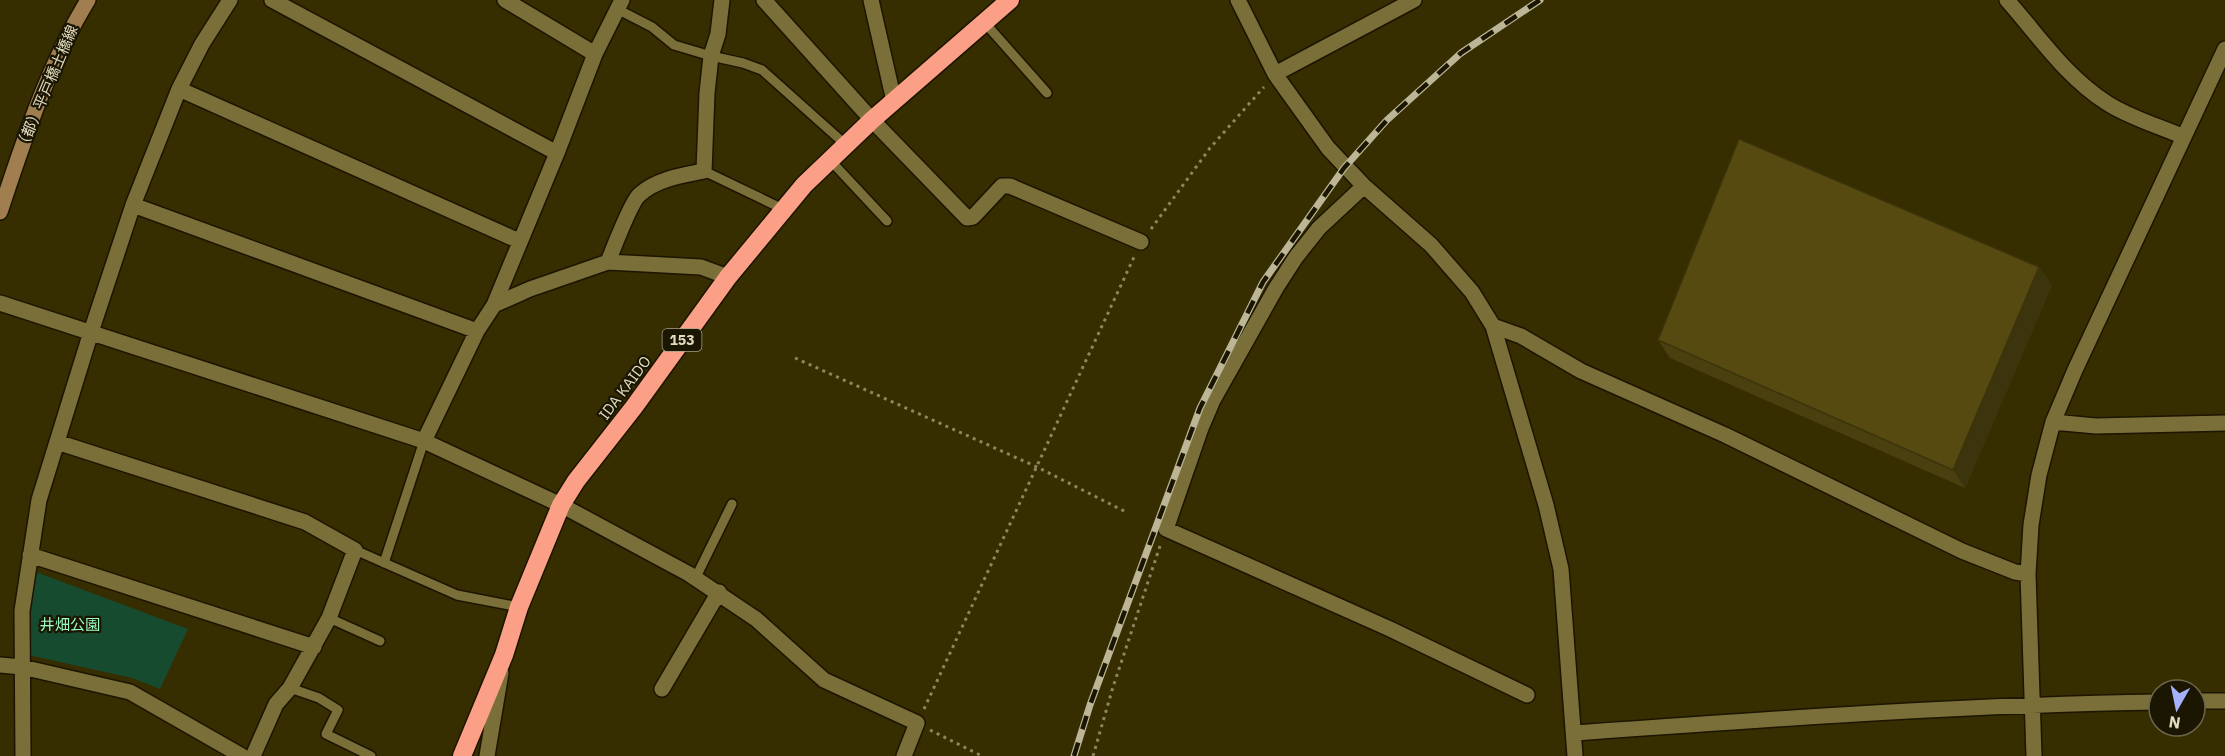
<svg xmlns="http://www.w3.org/2000/svg" width="2225" height="756" viewBox="0 0 2225 756" font-family="'IBM Plex Sans','Noto Sans JP',sans-serif">
	<style>
		.green { fill: #174b30 }
		.lines { fill: none; stroke-linecap: round; stroke-linejoin: round }
		.lane-casing { stroke: #1c1500; stroke-width: 12 }
		.street-casing { stroke: #1c1500; stroke-width: 18 }
		.secondary-casing { stroke: #1c1500; stroke-width: 18 }
		.highway-casing { stroke: #1c1500; stroke-width: 21 }
		.path { stroke: #8d8662; stroke-width: 3; stroke-dasharray: 3 4.5; stroke-linecap: butt }
		.lane { stroke: #7b6f39; stroke-width: 9 }
		.street { stroke: #7b6f39; stroke-width: 15 }
		.secondary { stroke: #a17e50; stroke-width: 15 }
		.highway { stroke: #fba086; stroke-width: 18 }
		.rail-casing { stroke: #bcb696; stroke-width: 7 }
		.rail { stroke: #1b1602; stroke-width: 4.5; stroke-dasharray: 14; stroke-linecap: butt }
		.wall { fill: #4a400f }
		.shaded-wall { fill: #3c340c }
		.building { fill: #564a11; stroke: #3c340c; stroke-width: 1.5 }
		.labels { text-anchor: middle; stroke-width: 4.5; stroke-linejoin: round; paint-order: stroke }
		.shield { fill: #1b1602; stroke: #a6a188; stroke-width: 1.5 }
		.shield-label { font-size: 14px; font-weight: bold; fill: #e2ddc1 }
		.street-label { font-size: 15px; fill: #e2ddc1; stroke: #1b1602 }
		.park-label { font-size: 15px; fill: #9afec3; stroke: #1b1602 }
	</style>
	<rect width="100%" height="100%" fill="#362d01"/>
	<path class="green" d="M 36,572 L 188,629 L 160,689 L 132,678 L 24,654 Z"/>
	<g class="lines">
		<defs>
			<path id="lane" d="M 617,9 L 652,27 L 674,45 L 711,56 L 743,63 L 762,70 L 846,145
				M 985,23 L 1047,93
				M 830,160 L 887,221
				M 704,171 L 783,209
				M 355,550 L 457,595 L 519,607
				M 384,563 L 424,441
				M 696,577 L 732,504
				M 329,618 L 380,641
				M 290,688 L 319,698 L 338,710 L 326,734 L 371,756"/>
			<path id="street" d="M 272,0 L 557,153
				M 505,0 L 595,54
				M 764,0 L 872,120 L 967,218 L 973,217 L 1002,186 L 1010,186 L 1141,242
				M 871,0 L 894,101
				M 1238,0 L 1275,74 L 1328,148 L 1364,186 L 1431,245 L 1472,292 L 1493,326 L 1546,505 L 1561,569 L 1575,756
				M 2007,0 C 2039,36 2065,76 2107,103 C 2130,118 2159,126 2184,137
				M 1275,74 L 1414,0
				M 179,89 L 519,241
				M 1364,186 L 1319,228 L 1296,257 L 1276,288 L 1213,400 L 1201,428 L 1166,529 L 1390,629 L 1527,695
				M 133,205 L 477,331
				M 608,262 L 701,267 L 728,277
				M 0,303 L 424,441 L 561,505 L 689,574 L 756,619 L 824,680 L 917,723 L 904,756
				M 494,305 L 530,289 L 608,262 C 614,247 630,204 639,195 C 656,179 683,175 704,171 L 707,93 L 711,56 L 718,34 L 722,0
				M 1493,326 L 1521,336 L 1581,371 L 1725,435 L 1962,551 L 2015,572 L 2028,574
				M 2053,422 L 2096,426 L 2225,423
				M 424,441 L 477,331 L 494,305 L 557,153 L 595,54 L 622,0
				M 57,442 L 305,522 L 355,550 L 329,618 L 290,688 L 276,704 L 253,756
				M 30,555 L 314,647
				M 0,665 L 22,667 L 130,692 L 242,756
				M 662,689 L 719,592
				M 2195,701 L 2225,701
				M 1575,733 C 1770,719 1964,705 2159,702
				M 23,756 L 22,611 L 39,500 L 91,332 L 133,205 L 179,89 L 202,44 L 230,0
				M 487,756 L 501,673
				M 2034,756 L 2028,574 L 2031,525 L 2039,475 L 2053,422 L 2075,370 L 2225,49"/>
			<path id="secondary" d="M 0,212 C 24,140 48,65 88,0"/>
			<path id="highway" d="M 462,756 L 504,655 L 519,607 L 561,505 L 576,481 L 634,407 L 728,277 L 804,185 L 872,120 L 1010,0"/>
		</defs>
		<use href="#lane" class="lane-casing"/>
		<use href="#street" class="street-casing"/>
		<use href="#secondary" class="secondary-casing"/>
		<use href="#highway" class="highway-casing"/>
		<path class="path" d="M 1151,229 L 1210,148 L 1264,87
			M 795,358 L 1037,467 L 1128,513
			M 924,709 L 1135,255
			M 930,730 L 982,756
			M 1093,756 L 1113,687 L 1161,543"/>
		<use href="#lane" class="lane"/>
		<use href="#street" class="street"/>
		<use href="#secondary" class="secondary"/>
		<use href="#highway" class="highway"/>
		<defs>
			<path id="rail" d="M 1074,756 L 1090,705 L 1200,408 L 1263,282 L 1344,168 L 1387,120 L 1461,53 L 1540,0"/>
		</defs>
		<use href="#rail" class="rail-casing"/>
		<use href="#rail" class="rail"/>
	</g>
	<path class="wall" d="M 2039,267 L 2052,285 L 1965,488 L 1670,358 L 1658,340 Z"/>
	<path class="shaded-wall" d="M 2039,267 L 2052,285 L 1965,488 L 1953,470 Z"/>
	<path class="building" d="M 1739,139 L 2039,267 L 1953,470 L 1658,340 Z"/>
	<g class="labels">
		<rect class="shield" x="662.5" y="329" width="39" height="22" rx="4.5"/>
		<g class="shield-label">
			<text x="682" y="345">153</text>
		</g>
		<g class="street-label">
			<text transform="translate(47 88) rotate(-67)" y="5">（都）平戸橋土橋線</text>
			<text transform="translate(625 388) rotate(-53)" y="5">IDA KAIDO</text>
		</g>
		<g class="park-label">
			<text x="70" y="630">井畑公園</text>
		</g>
	</g>
	<g transform="translate(2177 708) rotate(189)"><circle r="28" fill="#1b1602" stroke="#6b664e" stroke-width="1.5"/>
	<path d="M0-4.5L10 22L0 15L-10 22Z" fill="#a6b1fc"/>
	<text y="-9" font-size="16" font-weight="bold" text-anchor="middle" fill="#e2ddc1">N</text>
	</g>
</svg>
